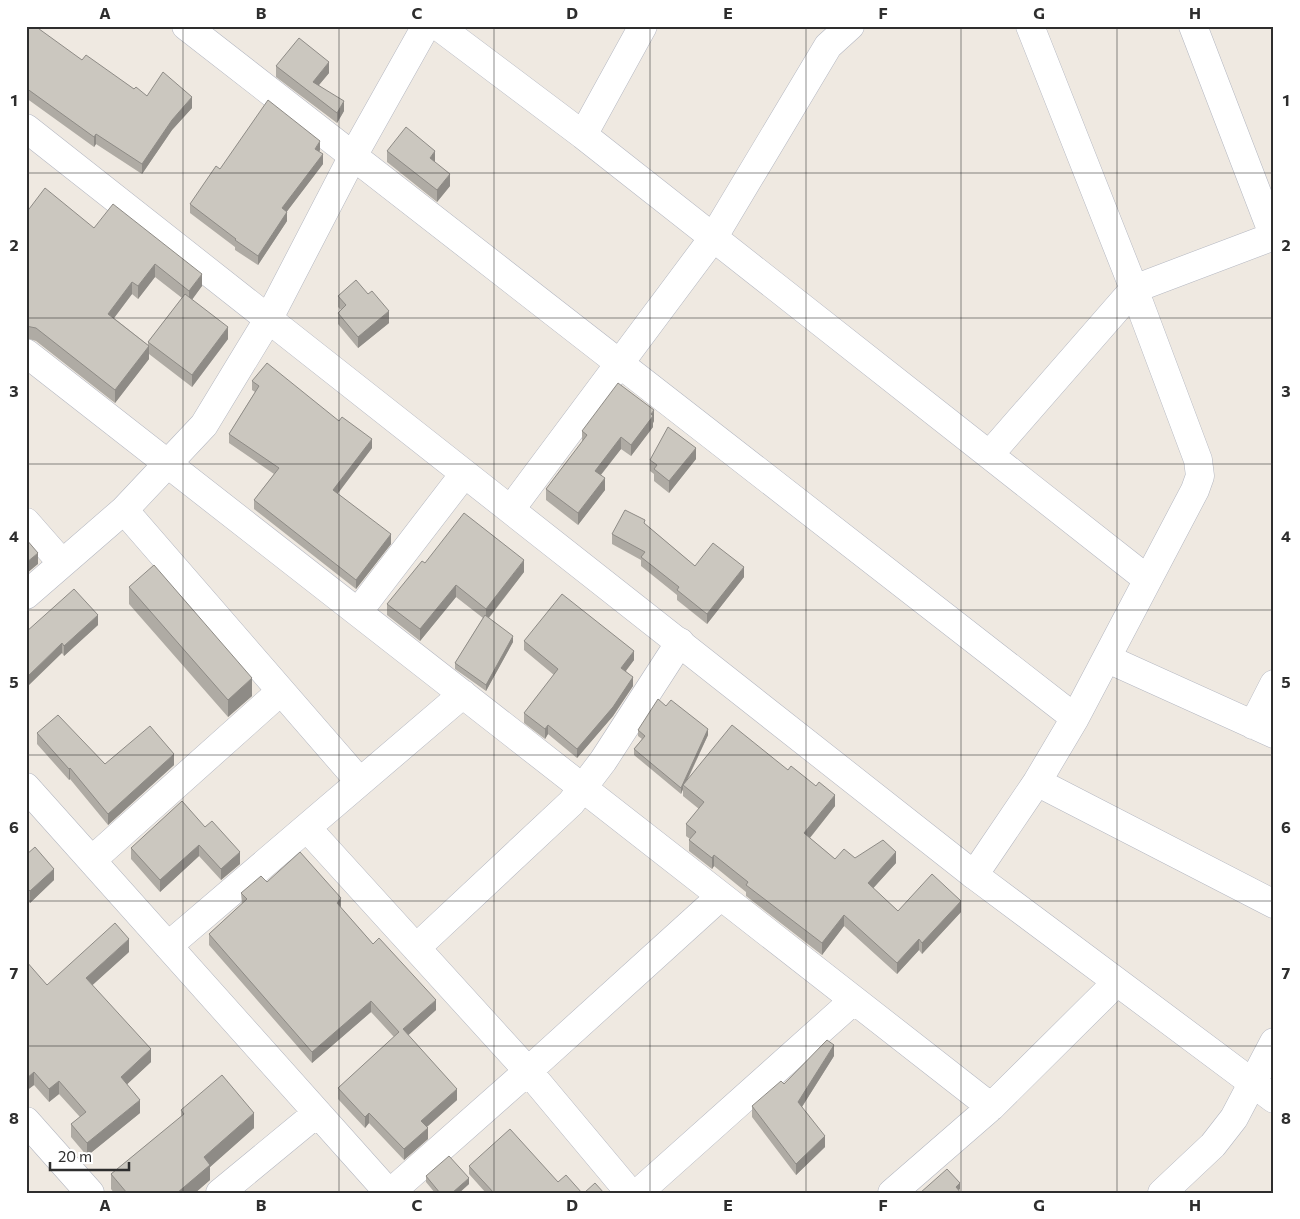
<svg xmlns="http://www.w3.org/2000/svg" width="1300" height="1219" viewBox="0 0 1300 1219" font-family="Commissioner,sans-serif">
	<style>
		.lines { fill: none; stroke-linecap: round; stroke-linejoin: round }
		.street-casing { stroke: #b4b7c1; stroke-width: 29 }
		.secondary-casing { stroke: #b4b7c1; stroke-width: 29 }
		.street { stroke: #fff; stroke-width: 28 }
		.secondary { stroke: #fff; stroke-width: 28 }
		.wall { fill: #afaba4; fill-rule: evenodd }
		.shaded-wall { fill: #8e8b86 }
		.building { fill: #cbc7bf; stroke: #8e8b86 }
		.grid { fill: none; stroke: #2e2e2e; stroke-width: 1; stroke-opacity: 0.55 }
		.neatline { fill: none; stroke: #2e2e2e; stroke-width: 2 }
		.grid-label { font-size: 16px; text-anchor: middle; font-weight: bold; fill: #2e2e2e }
	</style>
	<rect width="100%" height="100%" fill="#efe9e1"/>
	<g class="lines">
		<defs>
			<path id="street" d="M 186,26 L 1075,718
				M 438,26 L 583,135 L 1147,579
				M 1193,26 L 1274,237
				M 583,135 L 643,26
				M 26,353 L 991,1107
				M 990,454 L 1134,289 L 1274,236
				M 511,509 L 713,238 L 828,46 L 850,26
				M 124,510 L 360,782
				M 26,522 L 62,563
				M 26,595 L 124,510 L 204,425 L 269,318 L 353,156 L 426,26
				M 358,612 L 464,474
				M 1108,659 L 1274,734
				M 1253,725 L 1274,684
				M 1037,782 L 1274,904
				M 26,787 L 389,1193
				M 307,828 L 528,1071 L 630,1193
				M 92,860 L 281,691
				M 974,875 L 1037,782 L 1075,718 L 1195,490 L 1200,476 L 1198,460 L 1134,289 L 1030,26
				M 168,946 L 463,694
				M 416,948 L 571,803 L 603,761 L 680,642
				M 26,1121 L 90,1193
				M 220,1193 L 317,1113
				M 390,1193 L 528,1071 L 721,896
				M 638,1193 L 854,1000
				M 892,1193 L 991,1107 L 1116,983
				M 1162,1193 L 1213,1145 L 1234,1118 L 1274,1042"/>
			<path id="secondary" d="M 26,128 L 974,875 L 1274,1099"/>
		</defs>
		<use href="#street" class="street-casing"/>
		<use href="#secondary" class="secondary-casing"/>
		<use href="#street" class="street"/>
		<use href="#secondary" class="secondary"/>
	</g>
	<path class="wall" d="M 26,26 L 82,60 L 134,89 L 147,96 L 192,108 L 172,130 L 142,174 L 96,144 L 94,147 L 26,98 Z
		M 276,66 L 329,73 L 319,85 L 344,111 L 337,123 L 276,77 Z
		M 320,150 L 319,152 L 323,164 L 287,211 L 287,221 L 258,265 L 235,250 L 235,247 L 190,213 L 190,204 L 220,169 Z
		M 387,151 L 435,162 L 450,186 L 437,202 L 387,162 Z
		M 26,213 L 94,228 L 202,286 L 191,300 L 228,339 L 192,387 L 149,354 L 149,359 L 115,403 L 36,341 L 26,338 ZM 155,277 L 182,298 L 148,342 L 148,345 L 114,318 L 132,294 L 138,299 Z
		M 368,294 L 389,323 L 358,348 L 338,324 L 338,313 L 341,310 L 338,307 L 338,296 Z
		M 252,381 L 372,448 L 337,494 L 391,544 L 356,589 L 254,509 L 254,500 L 274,474 L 229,443 L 229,434 L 255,392 L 252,390 Z
		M 654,421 L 653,423 L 653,427 L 631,456 L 621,449 L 601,475 L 605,490 L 578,525 L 546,500 L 546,489 L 582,442 L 582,431 Z
		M 696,459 L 669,493 L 654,481 L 654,474 L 650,471 L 650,460 Z
		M 645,524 L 695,566 L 744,577 L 707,624 L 677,600 L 677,595 L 641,566 L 641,560 L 612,544 L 612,534 Z
		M 425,563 L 524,572 L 489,618 L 513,642 L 486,691 L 455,669 L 455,663 L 483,618 L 456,597 L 420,641 L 387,615 L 387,604 Z
		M 129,587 L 252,696 L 228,717 L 129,604 Z
		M 98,625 L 64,656 L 62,653 L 26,632 Z
		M 524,641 L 634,660 L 626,671 L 633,686 L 613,716 L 577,758 L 548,734 L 545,739 L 524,723 L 524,713 L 554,675 L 524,650 Z
		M 666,706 L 708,735 L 688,779 L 835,806 L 810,838 L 835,859 L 855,858 L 896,863 L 873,888 L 898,911 L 961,912 L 922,954 L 919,950 L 897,974 L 844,926 L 822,955 L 746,896 L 746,892 L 714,866 L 712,869 L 689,851 L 689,840 L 690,839 L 686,836 L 686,824 L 699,809 L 683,796 L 683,789 L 681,794 L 634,755 L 634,749 L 642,739 L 638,736 L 638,730 Z
		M 37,733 L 105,764 L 174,765 L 108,825 L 70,779 L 69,780 L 37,744 Z
		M 205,827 L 240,864 L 221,880 L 199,856 L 160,892 L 131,859 L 131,848 Z
		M 26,855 L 54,880 L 30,903 L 26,899 Z
		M 267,882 L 341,908 L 373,944 L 436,1010 L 408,1035 L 457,1100 L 427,1127 L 428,1139 L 404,1160 L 369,1123 L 365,1128 L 338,1099 L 338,1088 L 394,1037 L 371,1012 L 312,1063 L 209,945 L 209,934 L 242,904 L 241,893 Z
		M 129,952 L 92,985 L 151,1062 L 127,1084 L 140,1113 L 87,1156 L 71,1137 L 71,1124 L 80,1117 L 59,1094 L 49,1102 L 34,1085 L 26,1091 L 47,985 Z
		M 834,1056 L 802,1107 L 825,1147 L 796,1175 L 752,1117 L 752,1106 L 784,1084 Z
		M 181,1110 L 254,1128 L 210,1167 L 210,1180 L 195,1193 L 114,1193 L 111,1189 L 111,1174 L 181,1117 Z
		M 469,1166 L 558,1182 L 582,1193 L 486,1193 L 469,1174 Z
		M 426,1176 L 469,1184 L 459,1193 L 435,1193 L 426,1182 Z"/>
	<path class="shaded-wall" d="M 329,62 L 329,73 L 313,92 L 313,82 Z
		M 192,97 L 192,108 L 172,130 L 142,174 L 142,164 L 172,120 Z
		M 344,101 L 344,111 L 337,123 L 337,113 Z
		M 96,134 L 96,144 L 94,147 L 94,137 Z
		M 320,141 L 320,150 L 315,158 L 315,149 Z
		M 435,151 L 435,163 L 430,158 Z
		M 323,154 L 323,164 L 282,218 L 282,208 Z
		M 450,174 L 450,186 L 437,202 L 437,190 Z
		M 287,212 L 287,221 L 258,265 L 258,256 Z
		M 155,264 L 155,277 L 138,299 L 138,286 Z
		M 202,274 L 202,286 L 189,304 L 189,291 Z
		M 132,282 L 132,294 L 108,326 L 108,314 Z
		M 389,311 L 389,323 L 358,348 L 358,337 Z
		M 228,327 L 228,339 L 192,387 L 192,375 Z
		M 149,346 L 149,359 L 115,403 L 115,390 Z
		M 654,410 L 654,421 L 653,423 L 653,427 L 631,456 L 631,445 Z
		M 621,437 L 621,449 L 595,482 L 595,471 Z
		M 372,439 L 372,448 L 333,500 L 333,490 Z
		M 696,448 L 696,459 L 669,493 L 669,481 Z
		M 605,478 L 605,490 L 578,525 L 578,513 Z
		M 391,534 L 391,544 L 356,589 L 356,580 Z
		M 38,553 L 38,564 L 26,574 L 26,563 Z
		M 524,560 L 524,572 L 486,621 L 486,609 Z
		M 744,567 L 744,577 L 707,624 L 707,614 Z
		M 456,585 L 456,597 L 420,641 L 420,629 Z
		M 98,615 L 98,625 L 64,656 L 64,646 Z
		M 513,636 L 513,642 L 486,691 L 486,685 Z
		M 62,643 L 62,653 L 26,688 L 26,678 Z
		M 634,651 L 634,660 L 621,677 L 621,668 Z
		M 633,677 L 633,686 L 613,716 L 577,758 L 577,749 Z
		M 252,678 L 252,696 L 228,717 L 228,700 Z
		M 548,725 L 548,734 L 545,739 L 545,729 Z
		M 708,729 L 708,735 L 684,786 L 683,785 L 683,789 L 681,794 L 681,788 Z
		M 174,754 L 174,765 L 108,825 L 108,814 Z
		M 70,768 L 70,779 L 69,780 L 69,769 Z
		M 835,795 L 835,806 L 804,845 L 804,833 Z
		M 199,845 L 199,856 L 160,892 L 160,880 Z
		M 240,852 L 240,864 L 221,880 L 221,869 Z
		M 896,852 L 896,863 L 868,894 L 868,883 Z
		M 714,855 L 714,866 L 712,869 L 712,858 Z
		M 54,869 L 54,880 L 30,903 L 30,891 Z
		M 341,898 L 341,909 L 337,903 Z
		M 961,901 L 961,912 L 922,954 L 922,943 Z
		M 844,915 L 844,926 L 822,955 L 822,943 Z
		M 129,939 L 129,952 L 86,991 L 86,978 Z
		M 919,939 L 919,950 L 897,974 L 897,963 Z
		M 436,1000 L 436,1010 L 403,1040 L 403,1029 Z
		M 371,1001 L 371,1012 L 312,1063 L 312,1052 Z
		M 834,1045 L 834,1056 L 798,1113 L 798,1102 Z
		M 151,1049 L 151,1062 L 121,1090 L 121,1077 Z
		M 34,1072 L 34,1085 L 26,1091 L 26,1079 Z
		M 59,1081 L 59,1094 L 49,1102 L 49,1089 Z
		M 457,1089 L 457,1100 L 421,1132 L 421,1121 Z
		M 140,1100 L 140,1113 L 87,1156 L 87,1143 Z
		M 254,1113 L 254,1128 L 210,1167 L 210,1180 L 195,1193 L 177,1193 L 204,1157 Z
		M 369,1113 L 369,1123 L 365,1128 L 365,1117 Z
		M 428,1128 L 428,1139 L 404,1160 L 404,1149 Z
		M 825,1136 L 825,1147 L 796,1175 L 796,1164 Z
		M 469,1178 L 469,1184 L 459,1193 L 452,1193 Z
		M 960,1183 L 960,1189 L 956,1193 L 956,1187 Z"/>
	<path class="building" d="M 26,26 L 35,26 L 82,60 L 86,55 L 134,89 L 136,87 L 147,96 L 163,72 L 192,97 L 172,120 L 142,164 L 96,134 L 94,137 L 26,88 Z
		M 299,38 L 329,62 L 313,82 L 344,101 L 337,113 L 276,66 Z
		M 268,100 L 320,141 L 315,149 L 323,154 L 282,208 L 287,212 L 258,256 L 235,240 L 236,239 L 190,204 L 216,166 L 220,169 Z
		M 406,127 L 435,151 L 430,158 L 450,174 L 437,190 L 387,151 Z
		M 45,188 L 94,228 L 113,204 L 202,274 L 189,291 L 155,264 L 138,286 L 132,282 L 108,314 L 149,346 L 115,390 L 36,328 L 26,326 L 26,213 Z
		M 356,280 L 368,294 L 372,291 L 389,311 L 358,337 L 338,313 L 346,305 L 338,296 Z
		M 185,294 L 228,327 L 192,375 L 148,342 Z
		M 267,363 L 339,421 L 342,417 L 372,439 L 333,490 L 391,534 L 356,580 L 254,500 L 279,468 L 229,434 L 259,386 L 252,381 Z
		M 618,383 L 654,410 L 651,414 L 653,416 L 631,445 L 621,437 L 595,471 L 605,478 L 578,513 L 546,489 L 587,435 L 582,431 Z
		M 668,427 L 696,448 L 669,481 L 654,469 L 657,465 L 650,460 Z
		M 625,510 L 645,520 L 644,523 L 695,566 L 713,543 L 744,567 L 707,614 L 677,590 L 679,587 L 641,557 L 645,552 L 612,534 Z
		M 464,513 L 524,560 L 486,609 L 456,585 L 420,629 L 387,604 L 422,561 L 425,563 Z
		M 26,539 L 38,553 L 26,563 Z
		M 154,565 L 252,678 L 228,700 L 129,587 Z
		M 74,589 L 98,615 L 64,646 L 62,643 L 26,678 L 26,632 Z
		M 562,594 L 634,651 L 621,668 L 633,677 L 613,707 L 577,749 L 548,725 L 545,729 L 524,713 L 558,669 L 524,641 Z
		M 485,615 L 513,636 L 486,685 L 455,663 Z
		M 658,699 L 666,706 L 671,700 L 708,729 L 681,788 L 634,749 L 645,736 L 638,730 Z
		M 58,715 L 105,764 L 150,726 L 174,754 L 108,814 L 70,768 L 69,769 L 37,733 Z
		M 732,725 L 788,770 L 791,766 L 816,786 L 819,782 L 835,795 L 804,833 L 835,859 L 844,849 L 855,858 L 883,840 L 896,852 L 868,883 L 898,911 L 932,874 L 961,901 L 922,943 L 919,939 L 897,963 L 844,915 L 822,943 L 746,885 L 748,882 L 714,855 L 712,858 L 689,840 L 696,832 L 686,824 L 704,802 L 683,785 Z
		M 182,801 L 205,827 L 212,821 L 240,852 L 221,869 L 199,845 L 160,880 L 131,848 Z
		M 35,847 L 54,869 L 30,891 L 26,887 L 26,855 Z
		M 300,852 L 341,898 L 337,903 L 373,944 L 379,938 L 436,1000 L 403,1029 L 457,1089 L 421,1121 L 428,1128 L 404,1149 L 369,1113 L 365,1117 L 338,1088 L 399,1032 L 371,1001 L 312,1052 L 209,934 L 247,899 L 241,893 L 261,876 L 267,882 Z
		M 115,923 L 129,939 L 86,978 L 151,1049 L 121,1077 L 140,1100 L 87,1143 L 71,1124 L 86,1112 L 59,1081 L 49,1089 L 34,1072 L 26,1079 L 26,961 L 47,985 Z
		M 827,1040 L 834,1045 L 798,1102 L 825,1136 L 796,1164 L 752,1106 L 781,1081 L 784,1084 Z
		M 222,1075 L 254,1113 L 204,1157 L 210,1165 L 177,1193 L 127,1193 L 111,1174 L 184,1114 L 181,1110 Z
		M 510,1129 L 558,1182 L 566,1175 L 582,1193 L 494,1193 L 469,1166 Z
		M 449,1156 L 469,1178 L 452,1193 L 440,1193 L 426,1176 Z
		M 947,1169 L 960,1183 L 956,1187 L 961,1193 L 920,1193 Z
		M 595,1183 L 604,1193 L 584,1193 Z"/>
	<path class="grid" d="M 183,26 L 183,1193M 339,26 L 339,1193M 494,26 L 494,1193M 650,26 L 650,1193M 806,26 L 806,1193M 961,26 L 961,1193M 1117,26 L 1117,1193M 26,173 L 1274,173M 26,318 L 1274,318M 26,464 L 1274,464M 26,610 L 1274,610M 26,755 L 1274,755M 26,901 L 1274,901M 26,1046 L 1274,1046"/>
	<rect width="1300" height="1219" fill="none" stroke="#ffffff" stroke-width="55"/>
	<path d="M50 1162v8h79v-8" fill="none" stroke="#2e2e2e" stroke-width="2.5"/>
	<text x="58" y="1162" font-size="15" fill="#2e2e2e" stroke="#ffffff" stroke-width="4" paint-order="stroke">20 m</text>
	<rect x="28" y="28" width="1244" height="1164" class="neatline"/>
	<g class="grid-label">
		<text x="105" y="19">A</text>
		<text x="261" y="19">B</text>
		<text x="417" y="19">C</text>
		<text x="572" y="19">D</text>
		<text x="728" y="19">E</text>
		<text x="883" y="19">F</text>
		<text x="1039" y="19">G</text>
		<text x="1195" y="19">H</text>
		<text x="14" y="106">1</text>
		<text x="1286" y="106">1</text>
		<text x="14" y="251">2</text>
		<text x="1286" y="251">2</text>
		<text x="14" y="397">3</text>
		<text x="1286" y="397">3</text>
		<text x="14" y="542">4</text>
		<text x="1286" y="542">4</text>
		<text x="14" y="688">5</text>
		<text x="1286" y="688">5</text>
		<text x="14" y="833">6</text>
		<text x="1286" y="833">6</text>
		<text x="14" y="979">7</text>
		<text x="1286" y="979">7</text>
		<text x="14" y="1124">8</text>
		<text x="1286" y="1124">8</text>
		<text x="105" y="1211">A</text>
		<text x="261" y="1211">B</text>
		<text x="417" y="1211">C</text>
		<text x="572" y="1211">D</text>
		<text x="728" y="1211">E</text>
		<text x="883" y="1211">F</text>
		<text x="1039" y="1211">G</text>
		<text x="1195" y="1211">H</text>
	</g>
</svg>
